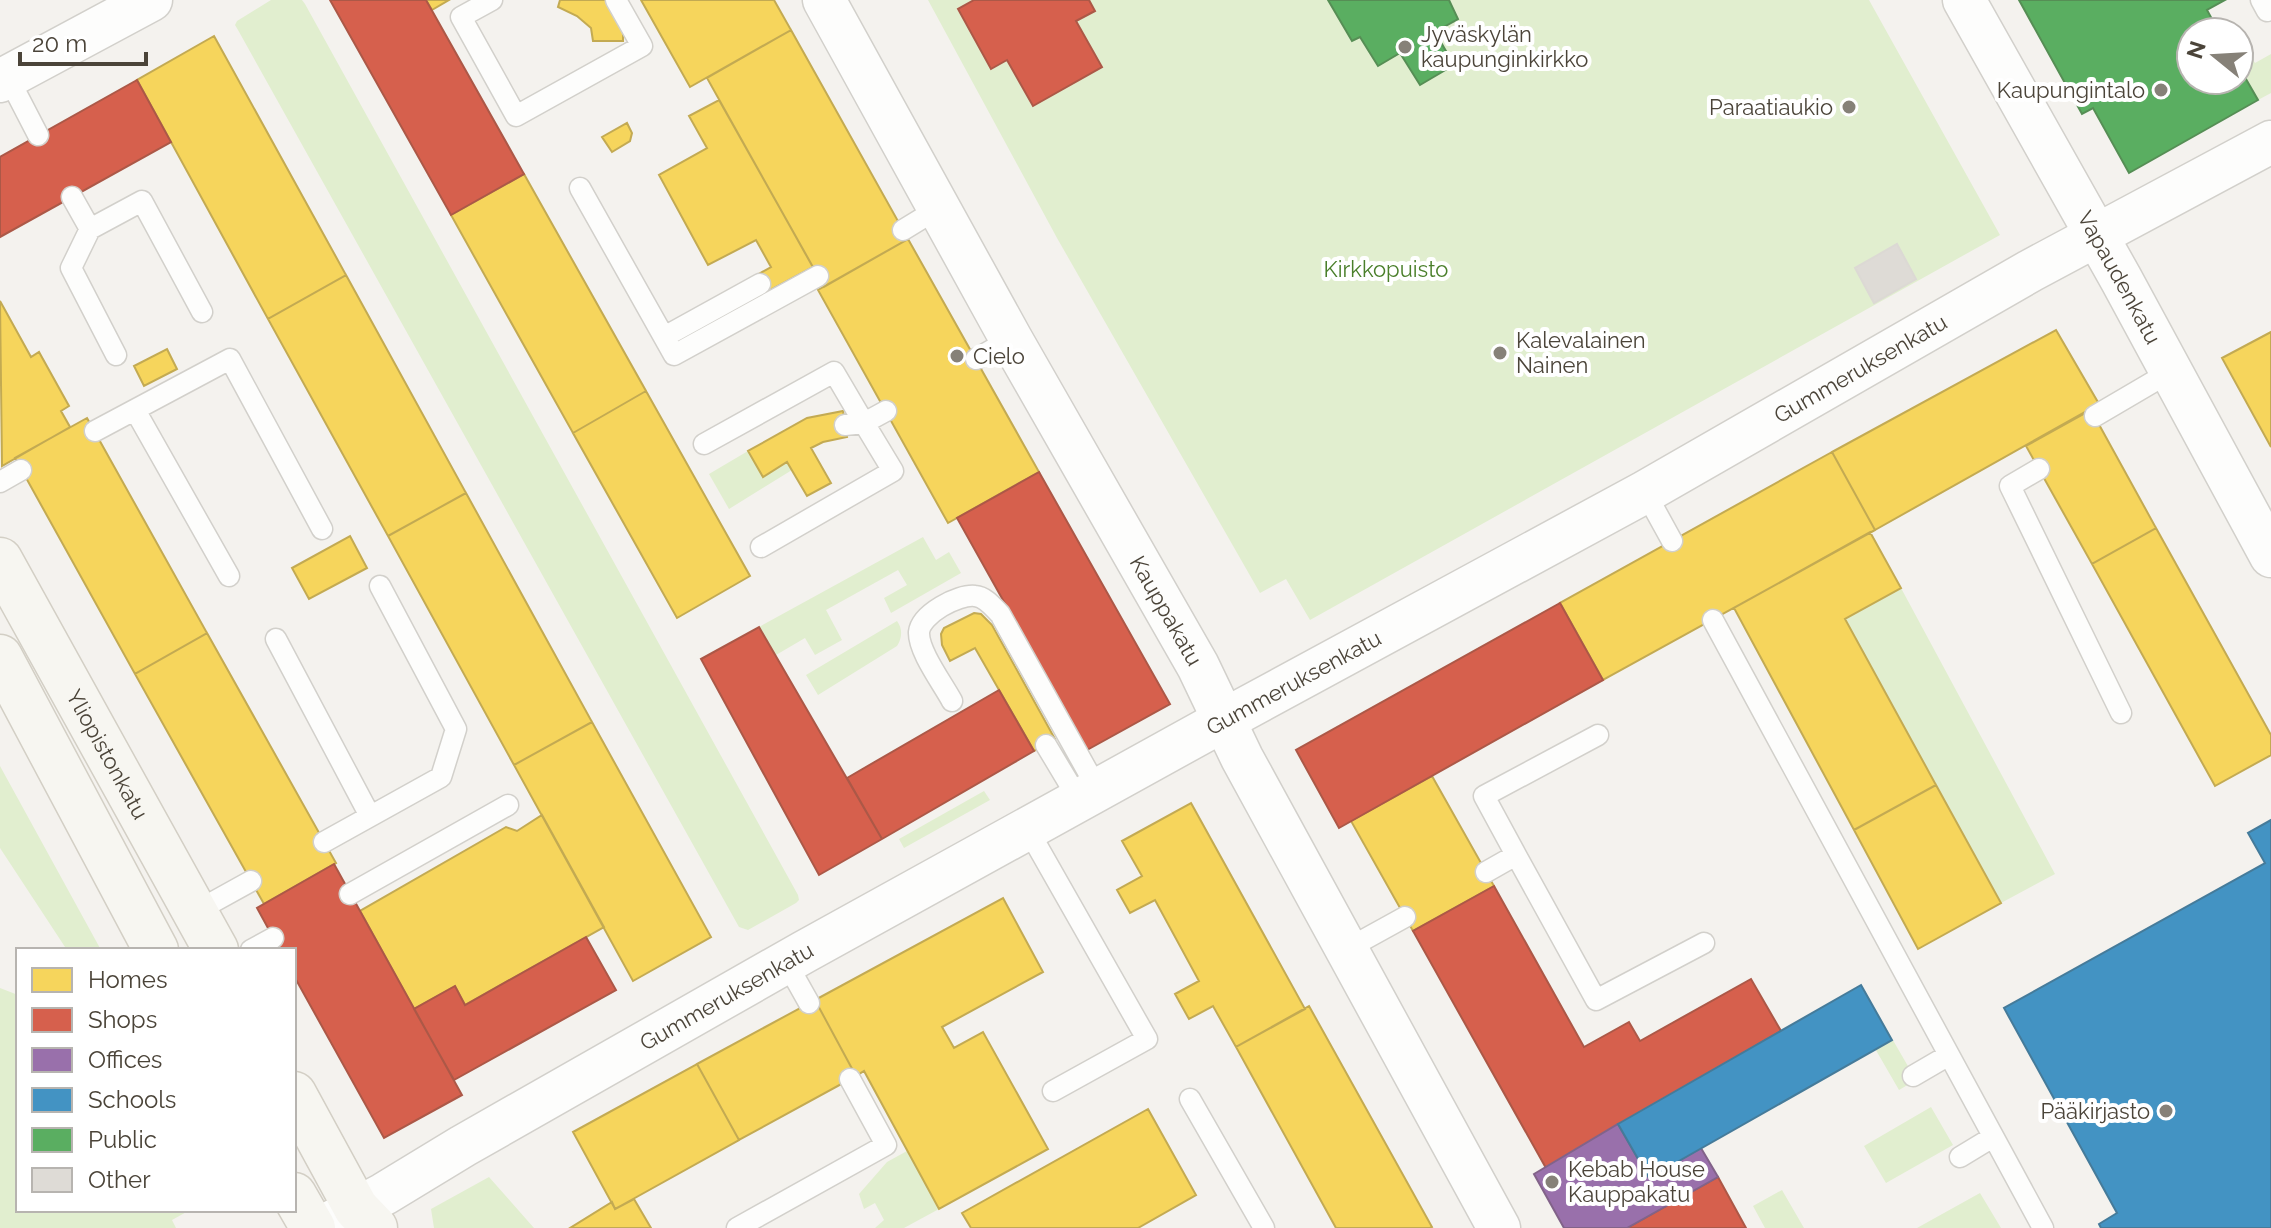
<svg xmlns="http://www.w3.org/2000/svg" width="2271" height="1228" viewBox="0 0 2271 1228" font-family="Raleway,sans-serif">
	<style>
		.green { fill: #e1eecf }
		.homes { fill: #f6d55c; stroke: #c3aa52; stroke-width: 2 }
		.shops { fill: #d6604d; stroke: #ac5847; stroke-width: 2 }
		.offices { fill: #9970ab; stroke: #826389; stroke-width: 2 }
		.schools { fill: #4393c3; stroke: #457b9a; stroke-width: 2 }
		.public { fill: #5aae61; stroke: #568e55; stroke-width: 2 }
		.building { fill: #dedbd6; stroke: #dcd9d4; stroke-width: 2 }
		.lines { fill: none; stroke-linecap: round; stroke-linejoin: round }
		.lane-casing { stroke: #d2d0cb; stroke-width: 23 }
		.street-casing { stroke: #d2d0cb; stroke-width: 45 }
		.secondary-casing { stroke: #d3cfc5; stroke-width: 47 }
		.lane { stroke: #fdfdfc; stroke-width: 20 }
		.street { stroke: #fdfdfc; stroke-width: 42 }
		.secondary { stroke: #f7f6f1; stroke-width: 44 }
		.poi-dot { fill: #868178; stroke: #fff; stroke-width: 3 }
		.labels { text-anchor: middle; stroke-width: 8; stroke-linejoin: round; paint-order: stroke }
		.poi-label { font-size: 22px; fill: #4b4439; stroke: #fff; text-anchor: start }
		.park-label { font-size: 22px; fill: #4a7f2a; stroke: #fff }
		.street-label { font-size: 22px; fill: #4b4439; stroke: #fff }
	</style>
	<rect width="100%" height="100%" fill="#f4f2ee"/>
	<path class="green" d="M 271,0 L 302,0 L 305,4 L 798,895 L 799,900 L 796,903 L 748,930 L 739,927 L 238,30 L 235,25 L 237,21 Z
		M 928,0 L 1869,0 L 2000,235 L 1310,620 L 1286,579 L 1260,593 L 1057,238 Z
		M 2248,52 L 2255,63 L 2271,54 L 2271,93 L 2258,100 L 2239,67 L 2239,58 Z
		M 748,451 L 763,476 L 787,462 L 792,470 L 729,509 L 709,474 Z
		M 923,537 L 936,560 L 949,552 L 961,573 L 891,613 L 884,598 L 907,585 L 898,570 L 826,610 L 842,640 L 815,655 L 805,638 L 776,655 L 759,627 Z
		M 1901,588 L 2055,874 L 2001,903 L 1845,619 Z
		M 897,621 C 903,629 902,638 897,646 L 818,695 L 806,675 Z
		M 0,766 L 101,950 L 67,950 L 0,848 Z
		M 984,791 L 990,800 L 904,848 L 899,839 Z
		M 1861,985 L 1916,1080 L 1899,1090 L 1844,995 Z
		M 0,988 L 18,995 L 18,1210 L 190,1210 L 172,1220 L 176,1228 L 0,1228 Z
		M 1931,1107 L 1953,1145 L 1886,1183 L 1864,1146 Z
		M 907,1151 L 939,1209 L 904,1228 L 875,1228 L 884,1220 L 875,1203 L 864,1209 L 859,1194 L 887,1162 Z
		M 489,1177 L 534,1228 L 434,1228 L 431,1209 Z
		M 1782,1190 L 1804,1228 L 1765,1228 L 1753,1206 Z
		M 1980,1193 L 2001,1228 L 1917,1228 Z"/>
	<path class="homes" d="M 426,0 L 449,0 L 432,10 Z
		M 560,0 L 606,0 L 612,7 L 623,30 L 623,41 L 593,41 L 591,28 L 577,16 L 558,7 Z
		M 641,0 L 774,0 L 791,30 L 690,87 Z
		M 791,30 L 908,239 L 824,287 L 707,78 Z
		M 214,36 L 346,275 L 268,319 L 137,80 Z
		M 719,100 L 813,267 L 765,293 L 755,276 L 771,267 L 756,240 L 708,265 L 659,175 L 707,148 L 689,116 Z
		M 627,123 L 632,133 L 630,141 L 612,152 L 602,137 Z
		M 524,174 L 646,391 L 573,433 L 451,215 Z
		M 908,239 L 1039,472 L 948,523 L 818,290 Z
		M 346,275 L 466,493 L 388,536 L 268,319 Z
		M 0,301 L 31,357 L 39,352 L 69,406 L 61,411 L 70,427 L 2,466 Z
		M 2056,330 L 2099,404 L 1875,530 L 1832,452 Z
		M 2271,332 L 2271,447 L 2222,358 Z
		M 167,349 L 177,369 L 144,386 L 134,366 Z
		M 646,391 L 750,576 L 677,618 L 573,433 Z
		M 2091,410 L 2156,528 L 2092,564 L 2026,446 Z
		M 843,411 L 847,437 L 823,442 L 811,448 L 831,483 L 807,496 L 787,462 L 763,477 L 748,451 L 807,418 Z
		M 87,418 L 207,633 L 135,674 L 15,458 Z
		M 1832,452 L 1875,530 L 1603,680 L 1560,603 Z
		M 466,493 L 592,722 L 514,765 L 388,536 Z
		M 2156,528 L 2271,735 L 2271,755 L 2215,786 L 2092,564 Z
		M 1870,532 L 1901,588 L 1845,619 L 1936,785 L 1854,830 L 1734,608 Z
		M 350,536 L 367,568 L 309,599 L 292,568 Z
		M 974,613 L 981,614 L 992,625 L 1055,739 L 1034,751 L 975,648 L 950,661 L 942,645 L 941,634 L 944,628 Z
		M 207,633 L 336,863 L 264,904 L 135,674 Z
		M 592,722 L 711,937 L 633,981 L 514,765 Z
		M 1432,776 L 1494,886 L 1413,931 L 1351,821 Z
		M 1936,785 L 2001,903 L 1918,949 L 1854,830 Z
		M 1191,803 L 1305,1009 L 1236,1047 L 1213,1006 L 1189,1019 L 1175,994 L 1199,981 L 1155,900 L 1130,913 L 1117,890 L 1142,876 L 1122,841 Z
		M 542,815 L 604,927 L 465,1005 L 455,986 L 414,1009 L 360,911 L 506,827 L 517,831 Z
		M 1003,898 L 1043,972 L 942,1027 L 954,1048 L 983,1032 L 1048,1149 L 939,1209 L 864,1071 L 856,1076 L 815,1000 Z
		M 815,1000 L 856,1076 L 739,1140 L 697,1064 Z
		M 1309,1006 L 1432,1227 L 1430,1228 L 1336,1228 L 1236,1047 Z
		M 697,1064 L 739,1140 L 615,1209 L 573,1132 Z
		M 1148,1109 L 1196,1195 L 1138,1228 L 971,1228 L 962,1213 Z
		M 634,1199 L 651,1228 L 570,1228 L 612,1202 L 615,1209 Z"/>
	<path class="shops" d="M 330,0 L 426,0 L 524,174 L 451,215 Z
		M 974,0 L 1089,0 L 1095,11 L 1076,21 L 1102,67 L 1033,106 L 1007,60 L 991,69 L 958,9 Z
		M 137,80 L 171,142 L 0,237 L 0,157 Z
		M 1039,472 L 1170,704 L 1087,750 L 957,518 Z
		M 1560,603 L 1603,680 L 1339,828 L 1296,750 Z
		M 759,627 L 882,839 L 819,875 L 701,659 Z
		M 999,690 L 1034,751 L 882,839 L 847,778 Z
		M 334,864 L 462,1095 L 384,1138 L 294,976 L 294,950 L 280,950 L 257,908 Z
		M 1494,886 L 1584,1047 L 1629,1022 L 1640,1041 L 1751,979 L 1781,1031 L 1546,1168 L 1413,931 Z
		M 586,937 L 616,990 L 454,1080 L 414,1009 L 455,986 L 465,1005 Z
		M 1718,1177 L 1746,1228 L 1627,1228 Z"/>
	<path class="offices" d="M 1618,1124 L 1649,1178 L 1701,1148 L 1718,1177 L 1627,1228 L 1564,1228 L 1534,1174 Z"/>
	<path class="schools" d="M 2271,820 L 2271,1228 L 2101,1228 L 2099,1224 L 2117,1213 L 2004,1008 L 2265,863 L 2248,833 Z
		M 1861,985 L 1892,1040 L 1649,1178 L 1618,1124 Z"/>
	<path class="public" d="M 1328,0 L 1449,0 L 1458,19 L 1435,32 L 1454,65 L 1420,85 L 1400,53 L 1378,66 L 1360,37 L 1352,41 Z
		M 2019,0 L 2225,0 L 2207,10 L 2219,32 L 2191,32 L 2191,80 L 2239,80 L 2239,67 L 2258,100 L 2129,173 L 2093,108 L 2082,114 Z"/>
	<path class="building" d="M 1897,244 L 1916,279 L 1874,303 L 1855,268 Z"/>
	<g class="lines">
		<defs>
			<path id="lane" d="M 492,0 L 461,17 L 516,116 L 642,46 L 616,0
				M 2261,0 L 2267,11 L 2271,9
				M 8,77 L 38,135
				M 580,188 L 674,355 L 818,276
				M 72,197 L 90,229 L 71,268 L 116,355
				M 90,229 L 142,201 L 202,312
				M 903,230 L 939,208
				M 664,337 L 760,284
				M 976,359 L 1011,339
				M 135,410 L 229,576
				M 2095,416 L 2170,372
				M 95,431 L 230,359 L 322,529
				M 704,444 L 834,372 L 864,423 L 845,425
				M 2039,469 L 2010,486 L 2121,713
				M 0,482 L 21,470
				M 1645,492 L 1672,541
				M 761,547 L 893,471 L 864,423 L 886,411
				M 1713,620 L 2043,1228
				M 276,639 L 370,816
				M 952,701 C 943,684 918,651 919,632 C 921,614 958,594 975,596 C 986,597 993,607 1000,614 L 1098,790
				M 1046,745 L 1079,800
				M 1027,828 L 1147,1039 L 1053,1091
				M 324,842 L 441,777 L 456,729 L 380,586
				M 1516,855 L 1484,796 L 1598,735
				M 1486,872 L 1516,855 L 1596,1000 L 1704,943
				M 350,894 L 508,805
				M 195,912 L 251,881
				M 1347,949 L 1405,917
				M 251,950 L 273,938
				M 786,962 L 809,1003
				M 1913,1076 L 1949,1055
				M 1190,1099 L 1264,1228
				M 1960,1157 L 1993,1137
				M 737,1228 L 886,1145 L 850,1079"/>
			<g id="street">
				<path id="s1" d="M 824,0 L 1011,339 L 1198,666 L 1242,758 L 1499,1228"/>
				<path id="s2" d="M 1964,0 L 2121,279 L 2271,556"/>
				<path d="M 0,81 L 151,0"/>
				<path id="s3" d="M 320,1228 L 384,1194 L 463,1146 L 804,952 L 1226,719 L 1645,492 L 2030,271 L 2271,142"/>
			</g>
			<g id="secondary">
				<path id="s4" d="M 0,560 L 216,950"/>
				<path d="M 0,657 L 156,950"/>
				<path d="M 294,1094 L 356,1208 L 375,1228"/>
				<path d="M 294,1195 L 313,1228"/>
			</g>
		</defs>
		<use href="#lane" class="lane-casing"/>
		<use href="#street" class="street-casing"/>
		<use href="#secondary" class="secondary-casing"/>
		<use href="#lane" class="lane"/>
		<use href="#street" class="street"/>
		<use href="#secondary" class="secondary"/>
	</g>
	<g class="poi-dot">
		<circle cx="1405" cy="47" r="8"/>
		<circle cx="2161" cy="90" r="8"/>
		<circle cx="1849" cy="107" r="8"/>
		<circle cx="1500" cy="353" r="8"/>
		<circle cx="957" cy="356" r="8"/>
		<circle cx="2166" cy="1111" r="8"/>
		<circle cx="1552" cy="1182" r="8"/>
	</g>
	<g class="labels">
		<g class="poi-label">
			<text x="1421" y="42">Jyväskylän<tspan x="1421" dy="25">kaupunginkirkko</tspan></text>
			<text x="2145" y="98" text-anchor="end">Kaupungintalo</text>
			<text x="1833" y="115" text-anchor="end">Paraatiaukio</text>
			<text x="1516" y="348">Kalevalainen<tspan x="1516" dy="25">Nainen</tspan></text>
			<text x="973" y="364">Cielo</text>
			<text x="2150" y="1119" text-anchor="end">Pääkirjasto</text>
			<text x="1568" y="1177">Kebab House<tspan x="1568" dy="25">Kauppakatu</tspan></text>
		</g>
		<g class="park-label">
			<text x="1386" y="277">Kirkkopuisto</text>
		</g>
		<g class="street-label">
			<text dy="8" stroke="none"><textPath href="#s2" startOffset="318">Vapaudenkatu</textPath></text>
			<text dy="8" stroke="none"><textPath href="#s3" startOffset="1764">Gummeruksenkatu</textPath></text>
			<text dy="8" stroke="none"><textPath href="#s1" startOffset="700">Kauppakatu</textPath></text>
			<text dy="8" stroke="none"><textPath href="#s3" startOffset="1116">Gummeruksenkatu</textPath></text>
			<text dy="8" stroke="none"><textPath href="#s4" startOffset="222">Yliopistonkatu</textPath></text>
			<text dy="8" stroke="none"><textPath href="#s3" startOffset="468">Gummeruksenkatu</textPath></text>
		</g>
	</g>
	<rect x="16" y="948" width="280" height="264" fill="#ffffff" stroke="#b7b4b0" stroke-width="2"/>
	<rect x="32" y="968" width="40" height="24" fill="#f6d55c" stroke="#b7b4b0" stroke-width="2"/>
	<text x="88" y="988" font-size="24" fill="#4b4439">Homes</text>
	<rect x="32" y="1008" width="40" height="24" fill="#d6604d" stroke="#b7b4b0" stroke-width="2"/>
	<text x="88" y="1028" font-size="24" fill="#4b4439">Shops</text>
	<rect x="32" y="1048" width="40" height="24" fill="#9970ab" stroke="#b7b4b0" stroke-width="2"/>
	<text x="88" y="1068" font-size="24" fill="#4b4439">Offices</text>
	<rect x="32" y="1088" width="40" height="24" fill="#4393c3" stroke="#b7b4b0" stroke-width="2"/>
	<text x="88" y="1108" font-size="24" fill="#4b4439">Schools</text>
	<rect x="32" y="1128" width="40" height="24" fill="#5aae61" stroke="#b7b4b0" stroke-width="2"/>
	<text x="88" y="1148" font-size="24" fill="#4b4439">Public</text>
	<rect x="32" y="1168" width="40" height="24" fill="#dedbd6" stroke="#b7b4b0" stroke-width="2"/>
	<text x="88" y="1188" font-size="24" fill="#4b4439">Other</text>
	<g transform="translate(2215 56) rotate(288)"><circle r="38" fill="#ffffff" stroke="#b7b4b0" stroke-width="2"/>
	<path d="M0-6L14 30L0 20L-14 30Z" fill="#868178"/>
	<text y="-12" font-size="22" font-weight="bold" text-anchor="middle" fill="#4b4439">N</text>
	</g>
	<path d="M20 52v12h126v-12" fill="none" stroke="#4b4439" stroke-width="4"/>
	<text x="32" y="52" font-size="24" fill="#4b4439" stroke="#ffffff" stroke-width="6" paint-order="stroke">20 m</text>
</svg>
